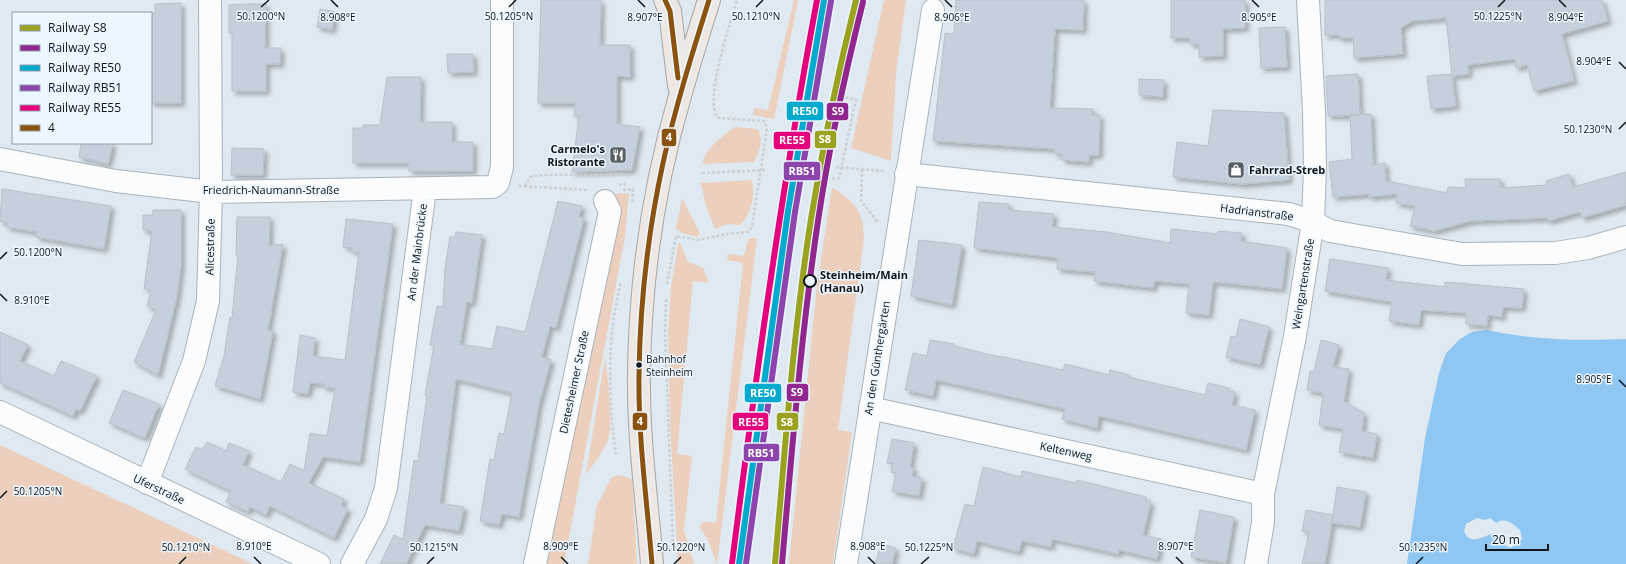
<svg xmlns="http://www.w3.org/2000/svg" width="1626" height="564" viewBox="0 0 1626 564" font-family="'Open Sans',sans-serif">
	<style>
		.green { fill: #ecd0bd }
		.water { fill: #8fc7f2; fill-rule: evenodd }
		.building { fill: #c4d0db; stroke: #b9c1c7; filter: url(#shadow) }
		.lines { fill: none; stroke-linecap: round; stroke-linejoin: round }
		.minor-casing { stroke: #abb3b9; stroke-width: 24 }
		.major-casing { stroke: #aba5a2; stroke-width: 24 }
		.path { stroke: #cdd0d2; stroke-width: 2.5; stroke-dasharray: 3 2; stroke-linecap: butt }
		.minor { stroke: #fafcfd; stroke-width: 22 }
		.major { stroke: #ede8e4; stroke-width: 22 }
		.bus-1-casing { stroke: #ebf6ff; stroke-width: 8 }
		.bus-1 { stroke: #8a520c; stroke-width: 5 }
		.rail-1-casing { stroke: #ebf6ff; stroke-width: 9 }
		.rail-2-casing { stroke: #ebf6ff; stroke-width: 9 }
		.rail-3-casing { stroke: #ebf6ff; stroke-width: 9 }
		.rail-4-casing { stroke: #ebf6ff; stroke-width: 9 }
		.rail-5-casing { stroke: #ebf6ff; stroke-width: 9 }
		.rail-1 { stroke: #9ba220; stroke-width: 6 }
		.rail-2 { stroke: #91268f; stroke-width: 6 }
		.rail-3 { stroke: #00a9ce; stroke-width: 6 }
		.rail-4 { stroke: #8e44ad; stroke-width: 6 }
		.rail-5 { stroke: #e5007d; stroke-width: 6 }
		.ticks { fill: none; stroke: #0f1519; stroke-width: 1.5 }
		.stop-dot { fill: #ebf6ff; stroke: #0f1519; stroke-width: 2 }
		.bus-dot { fill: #0f1519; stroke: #ebf6ff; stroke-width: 1.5 }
		.labels { text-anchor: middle; stroke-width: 3; stroke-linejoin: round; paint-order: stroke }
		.bus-label { font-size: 10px; fill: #0f1519; stroke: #ebf6ff; text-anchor: start }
		.poi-label { font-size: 11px; font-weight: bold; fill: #0f1519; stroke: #ebf6ff; text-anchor: end }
		.street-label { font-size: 11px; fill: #0f1519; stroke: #ebf6ff }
		.stop-label { font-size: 11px; font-weight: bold; fill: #0f1519; stroke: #ebf6ff; text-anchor: start }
		.ticks-label { font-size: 10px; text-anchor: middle; fill: #0f1519; stroke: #ebf6ff; stroke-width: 3; stroke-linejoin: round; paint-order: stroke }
		.line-badge { stroke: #ebf6ff; stroke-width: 1.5 }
		.badge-label { font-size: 11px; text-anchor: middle; font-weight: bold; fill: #fff }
	</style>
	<defs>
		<filter id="shadow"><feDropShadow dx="3.5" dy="3.5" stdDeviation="2" flood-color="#0004"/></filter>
	</defs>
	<rect width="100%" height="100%" fill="#dfe9f1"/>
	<path class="green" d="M 794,0 L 798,0 L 774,119 L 753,115 L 754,108 L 768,110 Z
		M 884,0 L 906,0 L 896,73 L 891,161 L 851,148 Z
		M 734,127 L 757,129 C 765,139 759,152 754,162 L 703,164 C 704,148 724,136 734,127 Z
		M 752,180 C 755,197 752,213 740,225 L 728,224 L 715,229 L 706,206 L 701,183 Z
		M 832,187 C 856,204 863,209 864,239 L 838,430 L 852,432 L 833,564 L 789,564 L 816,294 Z
		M 629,193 L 625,237 L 564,564 L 542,564 L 612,194 Z
		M 682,198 L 700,233 L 698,237 L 682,233 L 676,229 Z
		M 752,238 L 757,238 L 717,564 L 707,538 L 700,528 L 701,524 L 704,522 L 716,523 L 743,263 L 727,260 L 728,254 L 744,256 L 748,240 Z
		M 679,241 L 688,262 L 703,268 L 709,283 L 693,281 L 677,454 L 692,456 L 684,530 L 694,564 L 678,564 L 670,424 L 668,334 L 671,287 Z
		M 605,358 C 608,377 614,423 608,440 C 603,452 594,464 586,474 Z
		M 0,445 L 253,564 L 0,564 Z
		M 619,475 L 632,479 L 637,564 L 588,564 L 597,505 L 612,477 Z"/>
	<path class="water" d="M 1487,330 C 1533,340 1579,341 1626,339 L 1626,564 L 1407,564 L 1425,438 L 1439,373 L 1446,353 L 1460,339 L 1472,332 ZM 1477,518 L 1485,520 L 1490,518 L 1496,523 C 1506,517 1512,523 1520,530 L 1522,539 L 1511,548 L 1504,545 L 1500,538 L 1492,534 C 1481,537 1470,546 1464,531 L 1466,524 Z"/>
	<path class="building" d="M 541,0 L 601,0 L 600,45 L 630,45 L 630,77 L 617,76 L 617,124 L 640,127 L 632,170 L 572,172 L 579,116 L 574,116 L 575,103 L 538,103 Z
		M 956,0 L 1084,0 L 1083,30 L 1055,29 L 1050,108 L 1093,109 L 1092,115 L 1100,115 L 1099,155 L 1089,155 L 1089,162 L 1062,160 L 1062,154 L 1054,153 L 1055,149 L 933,141 L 945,33 L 954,34 Z
		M 1171,0 L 1245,0 L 1245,28 L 1223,29 L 1223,56 L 1199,57 L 1199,44 L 1190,44 L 1190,38 L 1171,38 Z
		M 1325,0 L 1602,0 L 1608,21 L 1562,34 L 1574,81 L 1534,91 L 1527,65 L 1516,68 L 1515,59 L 1468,65 L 1469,74 L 1452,76 L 1456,106 L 1431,109 L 1427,76 L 1452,74 L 1446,18 L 1412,21 L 1401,28 L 1403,54 L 1354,58 L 1353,38 L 1339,38 L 1339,35 L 1325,35 Z
		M 181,3 L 181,103 L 151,103 L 151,13 L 155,13 L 155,4 Z
		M 246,4 L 266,4 L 265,48 L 281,48 L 280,64 L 266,64 L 266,91 L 232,91 L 232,33 L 229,33 L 229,5 Z
		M 320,9 L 335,12 L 332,30 L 317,27 Z
		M 1285,27 L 1287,67 L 1261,68 L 1259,28 Z
		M 447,54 L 473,54 L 474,72 L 448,73 Z
		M 1358,74 L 1360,115 L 1328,116 L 1326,76 Z
		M 387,77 L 421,77 L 420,122 L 452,122 L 452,142 L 473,142 L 473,171 L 409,171 L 409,163 L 353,163 L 353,128 L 363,128 L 363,125 L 380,125 Z
		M 1139,79 L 1164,80 L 1163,97 L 1139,95 Z
		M 1213,110 L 1284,113 L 1289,180 L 1242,184 L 1173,177 L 1177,142 L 1208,146 Z
		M 1371,114 L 1373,165 L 1385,163 L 1386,181 L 1447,193 L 1448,187 L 1466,188 L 1465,179 L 1500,179 L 1501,188 L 1547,185 L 1546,181 L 1569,174 L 1573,187 L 1626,172 L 1626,205 L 1582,218 L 1580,212 L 1548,221 L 1547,218 L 1471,221 L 1434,231 L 1410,226 L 1415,206 L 1396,203 L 1397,194 L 1369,197 L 1369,194 L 1333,197 L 1329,162 L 1352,159 L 1350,115 Z
		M 81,143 L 113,143 L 108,164 L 79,157 Z
		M 232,148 L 264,149 L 263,175 L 231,175 Z
		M 2,189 L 111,206 L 104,249 L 36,237 L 37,232 L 6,227 L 7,223 L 0,221 Z
		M 558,201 L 582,206 L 579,217 L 584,218 L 556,328 L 550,326 L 542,357 L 551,360 L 539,404 L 519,517 L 502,514 L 499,525 L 480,521 L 490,459 L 494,460 L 499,433 L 504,434 L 512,393 L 456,379 L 440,503 L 464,507 L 459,531 L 425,525 L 406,564 L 380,564 L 394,535 L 403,540 L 414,460 L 418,461 L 427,396 L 425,395 L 434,345 L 430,345 L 434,322 L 437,306 L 443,307 L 445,268 L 450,237 L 455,237 L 456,232 L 482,235 L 472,303 L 467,302 L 460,344 L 492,349 L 497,326 L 525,332 Z
		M 979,202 L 1009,204 L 1009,210 L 1054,214 L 1052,227 L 1106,232 L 1170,243 L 1171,229 L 1218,234 L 1218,231 L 1242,233 L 1241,241 L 1287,248 L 1282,289 L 1213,282 L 1209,315 L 1186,313 L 1189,284 L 1155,281 L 1153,288 L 1094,281 L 1095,272 L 1057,269 L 1058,258 L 974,248 Z
		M 153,210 L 181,210 L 181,266 L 177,297 L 158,375 L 134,362 L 156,310 L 147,306 L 151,290 L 144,289 L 152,231 L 143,230 L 143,215 L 153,215 Z
		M 237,217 L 270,217 L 269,246 L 283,244 L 268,330 L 273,331 L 260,399 L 215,386 L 224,356 L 230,317 L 232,318 L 238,255 L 236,255 Z
		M 346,219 L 393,224 L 360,462 L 323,457 L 309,483 L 344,499 L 341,506 L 348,509 L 334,538 L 270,506 L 266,515 L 250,507 L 248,512 L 226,502 L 231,491 L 185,469 L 196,447 L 202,450 L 207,442 L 226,451 L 229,443 L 249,451 L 243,465 L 281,482 L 290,464 L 304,471 L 310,433 L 327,436 L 335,388 L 324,387 L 324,384 L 310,383 L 308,394 L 293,392 L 300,335 L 315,338 L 313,356 L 345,360 L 359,252 L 351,251 L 352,248 L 343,247 Z
		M 919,240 L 962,245 L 952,305 L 911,296 Z
		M 1330,259 L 1388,268 L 1386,280 L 1445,287 L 1445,282 L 1524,289 L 1522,308 L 1503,307 L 1502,317 L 1488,315 L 1487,326 L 1466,324 L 1466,313 L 1421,310 L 1419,325 L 1389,321 L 1392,302 L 1325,291 Z
		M 1240,319 L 1269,327 L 1260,365 L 1226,357 L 1231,336 L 1236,337 Z
		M 0,332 L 28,345 L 20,361 L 54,376 L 61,361 L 97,376 L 80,411 L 76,409 L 73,416 L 0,383 Z
		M 930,340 L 954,344 L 954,346 L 999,357 L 999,356 L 1063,370 L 1065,364 L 1109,375 L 1110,370 L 1129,375 L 1128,377 L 1205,395 L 1208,383 L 1229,388 L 1229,391 L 1235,392 L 1232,405 L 1255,410 L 1246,450 L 1099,416 L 1097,428 L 1062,419 L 1065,409 L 936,380 L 933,396 L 905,390 L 913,353 L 927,356 Z
		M 1321,340 L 1339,345 L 1333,367 L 1349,369 L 1344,402 L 1364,413 L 1362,431 L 1377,434 L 1373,458 L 1339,452 L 1343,429 L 1319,425 L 1323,393 L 1307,390 L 1310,371 L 1314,371 Z
		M 123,390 L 159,404 L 145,438 L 109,423 Z
		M 892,439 L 914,443 L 910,467 L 914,468 L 912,476 L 922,478 L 919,496 L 892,491 L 896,473 L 891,472 L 893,464 L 887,463 Z
		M 983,467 L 1021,477 L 1022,471 L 1076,483 L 1077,480 L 1146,497 L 1145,500 L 1151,502 L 1143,535 L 1161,539 L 1157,559 L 1119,550 L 1118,554 L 1052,539 L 1051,547 L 1022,541 L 1019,552 L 977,541 L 974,554 L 953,548 L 965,504 L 974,506 Z
		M 1337,487 L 1366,492 L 1360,527 L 1332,523 L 1333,516 L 1325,564 L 1302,564 L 1309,532 L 1302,531 L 1306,510 L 1333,515 Z
		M 1200,510 L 1234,517 L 1226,563 L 1191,557 Z
		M 881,544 L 896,548 L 892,564 L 875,564 Z"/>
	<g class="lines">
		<defs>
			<path id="minor" d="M 0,159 L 116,181 L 211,192 L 493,187 L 498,183 L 502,167 L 502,0
				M 906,174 L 1289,214 L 1313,222 L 1330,231 L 1462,254 L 1555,253 L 1588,248 L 1626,237
				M 870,408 L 1263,494
				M 0,412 L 319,564
				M 147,483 L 194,361 L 208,301 L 211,192 L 210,0
				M 352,564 L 376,519 L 386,488 L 425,189
				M 535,564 L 610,211 L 605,201
				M 846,564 L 933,10
				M 1256,564 L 1263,522 L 1263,494 L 1295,336 L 1313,222 L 1315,168 L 1314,111 L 1308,0"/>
			<path id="major" d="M 665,0 L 670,11 L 679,86
				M 652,564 C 647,501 638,437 639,374 C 640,281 654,185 680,96 C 689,64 699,32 709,0"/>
		</defs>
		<use href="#minor" class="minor-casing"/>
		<use href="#major" class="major-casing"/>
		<path class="path" d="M 836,167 L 885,171
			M 862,169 L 861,201 L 878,222
			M 702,173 L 767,170
			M 822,179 L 839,178 L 856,100 L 838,96
			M 619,185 L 626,184
			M 519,186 L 588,190
			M 525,186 L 530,177 L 540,175 L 626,174
			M 623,190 L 633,189 L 632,203
			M 667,284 L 676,236 L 698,240 L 727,234 L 748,232 L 752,227 L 767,128 L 764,121 L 718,118 C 703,103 731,21 737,0
			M 666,299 L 665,334 L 673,544
			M 616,455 C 610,415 608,363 613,323 C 615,309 618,295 621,281"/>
		<use href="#minor" class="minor"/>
		<use href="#major" class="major"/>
		<defs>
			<path id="bus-1" d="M 665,0 L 670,11 L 678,78
				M 652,564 C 647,501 638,437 639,374 C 640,303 648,232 663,163 C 675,108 692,54 709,0"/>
		</defs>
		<use href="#bus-1" class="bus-1-casing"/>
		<use href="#bus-1" class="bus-1"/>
		<defs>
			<path id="rail-1" d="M 775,564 C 785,449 793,333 811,219 C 823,145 838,72 856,0"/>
			<path id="rail-2" d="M 782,564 C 792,450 801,335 818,221 C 829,147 845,74 863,2"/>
			<path id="rail-3" d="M 739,564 L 788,211 L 824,0"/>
			<path id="rail-4" d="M 746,564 L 795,212 L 831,1"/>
			<path id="rail-5" d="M 732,563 C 756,375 782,187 817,0"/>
		</defs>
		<use href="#rail-1" class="rail-1-casing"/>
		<use href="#rail-2" class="rail-2-casing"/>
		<use href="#rail-3" class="rail-3-casing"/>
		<use href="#rail-4" class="rail-4-casing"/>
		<use href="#rail-5" class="rail-5-casing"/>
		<use href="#rail-1" class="rail-1"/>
		<use href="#rail-2" class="rail-2"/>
		<use href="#rail-3" class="rail-3"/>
		<use href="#rail-4" class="rail-4"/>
		<use href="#rail-5" class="rail-5"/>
	</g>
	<path class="ticks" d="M 331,0 L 338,7M 638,0 L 645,7M 945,0 L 952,7M 1252,0 L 1259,7M 1559,0 L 1566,7M 261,7 L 269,0M 509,7 L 516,0M 756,7 L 763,0M 1498,7 L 1505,0M 1619,62 L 1626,69M 1619,129 L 1626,122M 0,259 L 7,252M 0,294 L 7,301M 1619,380 L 1626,387M 0,498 L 7,491M 254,557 L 261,564M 561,557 L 568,564M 868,557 L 875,564M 1176,557 L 1183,564M 179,564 L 186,557M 427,564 L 434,557M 674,564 L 681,557M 921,564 L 929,557M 1416,564 L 1423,557"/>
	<defs>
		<symbol id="restaurant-square" viewBox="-11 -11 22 22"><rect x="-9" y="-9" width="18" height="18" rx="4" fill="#585f65" stroke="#ebf6ff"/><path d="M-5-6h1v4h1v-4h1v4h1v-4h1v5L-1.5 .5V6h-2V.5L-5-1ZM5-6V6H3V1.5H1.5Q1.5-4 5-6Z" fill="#fff"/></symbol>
		<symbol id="shop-square" viewBox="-11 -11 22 22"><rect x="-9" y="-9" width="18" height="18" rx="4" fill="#585f65" stroke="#ebf6ff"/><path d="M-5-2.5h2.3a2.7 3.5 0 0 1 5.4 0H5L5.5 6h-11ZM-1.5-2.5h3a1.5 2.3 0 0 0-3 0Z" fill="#fff"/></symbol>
	</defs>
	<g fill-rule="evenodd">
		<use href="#restaurant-square" x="608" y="145" width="20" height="20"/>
		<use href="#shop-square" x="1226" y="160" width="20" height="20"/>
	</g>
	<circle class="stop-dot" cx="810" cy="281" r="6"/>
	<circle class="bus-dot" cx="639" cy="365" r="3.5"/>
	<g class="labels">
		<g class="bus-label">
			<text x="646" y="363">Bahnhof<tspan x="646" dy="13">Steinheim</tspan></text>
		</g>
		<g class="poi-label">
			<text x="605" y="153">Carmelo's<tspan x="605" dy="13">Ristorante</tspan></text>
			<text x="1249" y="174" text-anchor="start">Fahrrad-Streb</text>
		</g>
		<g class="street-label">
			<text x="271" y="194">Friedrich-Naumann-Straße</text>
			<text transform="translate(1257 212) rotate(7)" y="4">Hadrianstraße</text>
			<text transform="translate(210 247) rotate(-89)" y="4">Alicestraße</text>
			<text transform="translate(417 252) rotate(-83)" y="4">An der Mainbrücke</text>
			<text transform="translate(1303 284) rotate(-81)" y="4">Weingartenstraße</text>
			<text transform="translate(877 358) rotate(-81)" y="4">An den Günthergärten</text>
			<text transform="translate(574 382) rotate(-78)" y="4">Dietesheimer Straße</text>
			<text transform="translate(1066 451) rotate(12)" y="4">Keltenweg</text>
			<text transform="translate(159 489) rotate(25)" y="4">Uferstraße</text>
		</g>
		<g class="stop-label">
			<text x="820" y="279">Steinheim/Main<tspan x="820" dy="13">(Hanau)</tspan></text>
		</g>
	</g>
	<g class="ticks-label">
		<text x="261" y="20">50.1200°N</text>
		<text x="509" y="20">50.1205°N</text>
		<text x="756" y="20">50.1210°N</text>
		<text x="1498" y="20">50.1225°N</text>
		<text x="1566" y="21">8.904°E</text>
		<text x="338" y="21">8.908°E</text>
		<text x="645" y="21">8.907°E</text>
		<text x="952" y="21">8.906°E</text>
		<text x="1259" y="21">8.905°E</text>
		<text x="1594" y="65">8.904°E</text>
		<text x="1588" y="133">50.1230°N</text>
		<text x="38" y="256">50.1200°N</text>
		<text x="32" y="304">8.910°E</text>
		<text x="1594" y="383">8.905°E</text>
		<text x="38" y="495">50.1205°N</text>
		<text x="254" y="550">8.910°E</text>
		<text x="561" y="550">8.909°E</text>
		<text x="868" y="550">8.908°E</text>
		<text x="1176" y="550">8.907°E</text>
		<text x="186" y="551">50.1210°N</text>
		<text x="434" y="551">50.1215°N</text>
		<text x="681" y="551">50.1220°N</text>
		<text x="929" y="551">50.1225°N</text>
		<text x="1423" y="551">50.1235°N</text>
	</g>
	<g class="line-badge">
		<rect x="786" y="101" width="38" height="20" rx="4" fill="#00a9ce"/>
		<rect x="826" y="102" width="23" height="19" rx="4" fill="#91268f"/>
		<rect x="661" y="128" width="16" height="19" rx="4" fill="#8a520c"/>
		<rect x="814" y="130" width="23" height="19" rx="4" fill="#9ba220"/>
		<rect x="773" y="131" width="38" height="19" rx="4" fill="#e5007d"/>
		<rect x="783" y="161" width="38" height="20" rx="4" fill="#8e44ad"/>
		<rect x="786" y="383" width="23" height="19" rx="4" fill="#91268f"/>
		<rect x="744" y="383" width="38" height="20" rx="4" fill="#00a9ce"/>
		<rect x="632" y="412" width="16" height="19" rx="4" fill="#8a520c"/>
		<rect x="732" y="412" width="37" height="19" rx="4" fill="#e5007d"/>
		<rect x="776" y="412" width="23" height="19" rx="4" fill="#9ba220"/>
		<rect x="743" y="443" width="37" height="19" rx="4" fill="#8e44ad"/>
	</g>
	<g class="badge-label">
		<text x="805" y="115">RE50</text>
		<text x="838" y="115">S9</text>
		<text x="669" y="141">4</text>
		<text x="825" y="143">S8</text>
		<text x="792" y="144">RE55</text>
		<text x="802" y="175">RB51</text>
		<text x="797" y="396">S9</text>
		<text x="763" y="397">RE50</text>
		<text x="640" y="425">4</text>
		<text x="751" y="426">RE55</text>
		<text x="787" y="426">S8</text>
		<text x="761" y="457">RB51</text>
	</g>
	<rect x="12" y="12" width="140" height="132" fill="#ebf6ff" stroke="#939ca3"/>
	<rect x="20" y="25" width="20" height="6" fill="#9ba220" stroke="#939ca3"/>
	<text x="48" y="32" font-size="12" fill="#0f1519">Railway S8</text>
	<rect x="20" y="45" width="20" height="6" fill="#91268f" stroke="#939ca3"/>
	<text x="48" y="52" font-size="12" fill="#0f1519">Railway S9</text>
	<rect x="20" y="65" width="20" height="6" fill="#00a9ce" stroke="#939ca3"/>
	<text x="48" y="72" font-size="12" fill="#0f1519">Railway RE50</text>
	<rect x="20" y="85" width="20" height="6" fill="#8e44ad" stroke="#939ca3"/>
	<text x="48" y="92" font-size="12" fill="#0f1519">Railway RB51</text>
	<rect x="20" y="105" width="20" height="6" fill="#e5007d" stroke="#939ca3"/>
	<text x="48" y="112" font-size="12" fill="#0f1519">Railway RE55</text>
	<rect x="20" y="125" width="20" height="6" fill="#8a520c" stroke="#939ca3"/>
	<text x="48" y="132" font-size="12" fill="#0f1519">4</text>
	<path d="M1486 544v6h62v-6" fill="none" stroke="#0f1519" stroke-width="2"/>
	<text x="1492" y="544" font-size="12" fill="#0f1519" stroke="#ebf6ff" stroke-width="3" paint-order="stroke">20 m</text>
</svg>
